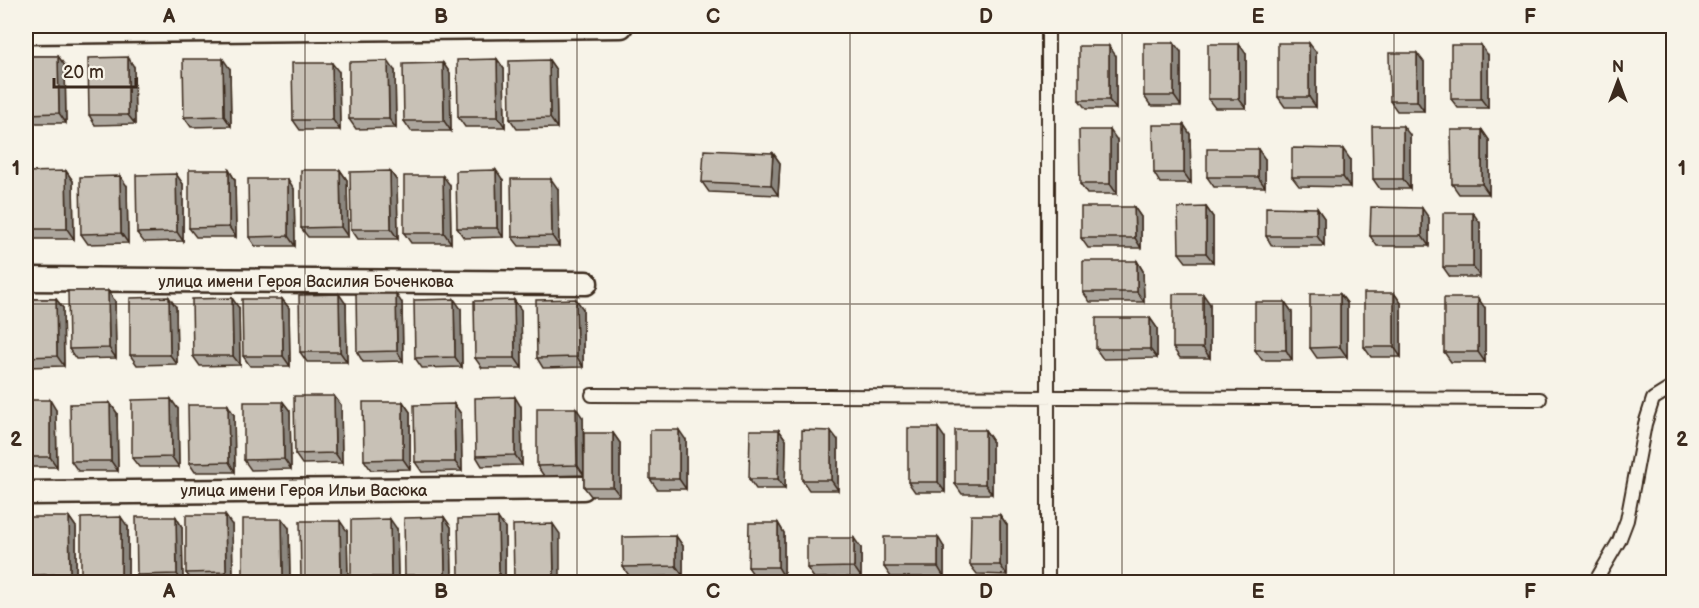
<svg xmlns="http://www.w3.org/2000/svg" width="1699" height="608" viewBox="0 0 1699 608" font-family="'Balsamiq Sans',sans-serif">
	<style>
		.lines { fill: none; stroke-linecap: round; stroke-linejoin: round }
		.service-casing { stroke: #3b2a1e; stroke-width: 16 }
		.minor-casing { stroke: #3b2a1e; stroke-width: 27 }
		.service { stroke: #f7f3e8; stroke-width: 12 }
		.minor { stroke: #f7f3e8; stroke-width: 22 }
		.wall { fill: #aca69d; stroke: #3b2a1e; stroke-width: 1.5 }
		.shaded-wall { fill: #8c877f; stroke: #3b2a1e; stroke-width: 1.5 }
		.building { fill: #c8c1b6; stroke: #3b2a1e; stroke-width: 1.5 }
		.grid { fill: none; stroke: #3b2a1e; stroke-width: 1.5; stroke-opacity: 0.55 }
		.labels { text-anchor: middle; stroke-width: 4.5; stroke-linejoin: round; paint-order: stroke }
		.street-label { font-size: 16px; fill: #3b2a1e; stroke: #f7f3e8 }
		.neatline { fill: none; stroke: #3b2a1e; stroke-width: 2 }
		.grid-label { font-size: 20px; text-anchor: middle; font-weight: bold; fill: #3b2a1e }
	</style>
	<rect width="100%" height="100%" fill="#f7f3e8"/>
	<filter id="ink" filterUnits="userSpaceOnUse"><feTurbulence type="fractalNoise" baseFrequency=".0167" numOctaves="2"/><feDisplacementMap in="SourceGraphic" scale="12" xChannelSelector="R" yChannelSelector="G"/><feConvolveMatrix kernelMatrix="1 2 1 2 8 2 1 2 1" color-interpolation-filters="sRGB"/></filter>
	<g filter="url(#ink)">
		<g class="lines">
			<defs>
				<path id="service" d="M 1048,26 L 1048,582
					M 592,395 L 1540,399
					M 1595,582 L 1619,541 L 1627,520 L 1645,424 L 1653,399 L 1674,386"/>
				<path id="minor" d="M 26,32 L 621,26
					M 26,279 L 586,283
					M 26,493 L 583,488"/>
			</defs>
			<use href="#service" class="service-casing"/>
			<use href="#minor" class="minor-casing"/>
			<use href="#service" class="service"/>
			<use href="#minor" class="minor"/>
		</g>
		<path class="wall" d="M 1181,52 L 1181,106 L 1151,106 L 1144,96 Z
			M 1316,52 L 1316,107 L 1285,107 L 1278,97 Z
			M 1246,54 L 1246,108 L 1215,108 L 1208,99 Z
			M 1488,55 L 1488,108 L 1458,108 L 1451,99 Z
			M 26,56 L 58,56 L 65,66 L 66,123 L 26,123 Z
			M 1116,56 L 1116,109 L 1086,109 L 1079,100 Z
			M 497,59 L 504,69 L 505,127 L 465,127 L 458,117 Z
			M 549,60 L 556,70 L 557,128 L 517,129 L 510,119 Z
			M 1424,62 L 1424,111 L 1397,111 L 1390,101 Z
			M 443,63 L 450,73 L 451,131 L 411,131 L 404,121 Z
			M 134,67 L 135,124 L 95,125 L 89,115 Z
			M 230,69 L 231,126 L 191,127 L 184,117 Z
			M 395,71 L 396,128 L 356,129 L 349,119 Z
			M 339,72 L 340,130 L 300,130 L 293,120 Z
			M 1184,125 L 1190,134 L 1191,183 L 1160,183 L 1154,173 Z
			M 1482,130 L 1489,140 L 1489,194 L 1459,194 L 1452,184 Z
			M 1410,135 L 1410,189 L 1380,189 L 1373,179 Z
			M 1117,140 L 1117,194 L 1087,194 L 1080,184 Z
			M 773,153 L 780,163 L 778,195 L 709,192 L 702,182 Z
			M 1265,159 L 1265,187 L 1214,187 L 1207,177 Z
			M 1350,159 L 1350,187 L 1299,186 L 1292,177 Z
			M 229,170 L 235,180 L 236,237 L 196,237 L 189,228 Z
			M 340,170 L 347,180 L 348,237 L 308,237 L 301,228 Z
			M 66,171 L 73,181 L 74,239 L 34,239 L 27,229 Z
			M 390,171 L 397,181 L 398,239 L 358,239 L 351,229 Z
			M 176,174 L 183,184 L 183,241 L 144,242 L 137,233 Z
			M 503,180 L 503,237 L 464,238 L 457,228 Z
			M 450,185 L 451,243 L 411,243 L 404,233 Z
			M 127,186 L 128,243 L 88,244 L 81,234 Z
			M 294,189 L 295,246 L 255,246 L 249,237 Z
			M 558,189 L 559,246 L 519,246 L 512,237 Z
			M 1134,207 L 1141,217 L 1141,248 L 1088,248 L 1081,238 Z
			M 1206,207 L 1213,217 L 1213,262 L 1186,262 L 1179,253 Z
			M 1317,208 L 1324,218 L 1324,246 L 1272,246 L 1266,236 Z
			M 1429,218 L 1429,246 L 1377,246 L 1370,236 Z
			M 1480,223 L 1480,277 L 1450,277 L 1443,267 Z
			M 1137,261 L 1143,271 L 1144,302 L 1090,302 L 1083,292 Z
			M 1394,293 L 1401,303 L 1401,357 L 1371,357 L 1364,347 Z
			M 1340,294 L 1347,303 L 1347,357 L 1317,358 L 1310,348 Z
			M 26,299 L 56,299 L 63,308 L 64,366 L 26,367 Z
			M 282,299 L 289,308 L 290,366 L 250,366 L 243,356 Z
			M 514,300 L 521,310 L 522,368 L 482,368 L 475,358 Z
			M 115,301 L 116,358 L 76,359 L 69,349 Z
			M 1285,302 L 1292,312 L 1292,360 L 1262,360 L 1255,350 Z
			M 402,303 L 403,361 L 363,362 L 357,352 Z
			M 346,304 L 347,362 L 307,362 L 300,352 Z
			M 1210,304 L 1210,358 L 1180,358 L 1173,348 Z
			M 176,307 L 177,364 L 137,365 L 130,355 Z
			M 239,308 L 240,365 L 200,366 L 193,356 Z
			M 1485,308 L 1485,362 L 1451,362 L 1444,352 Z
			M 461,309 L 462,367 L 422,368 L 415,358 Z
			M 583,309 L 583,367 L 543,368 L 537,358 Z
			M 1150,318 L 1157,328 L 1157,358 L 1103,359 L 1096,349 Z
			M 334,396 L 341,405 L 342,463 L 302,464 L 295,454 Z
			M 26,400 L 56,410 L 57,467 L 26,467 Z
			M 283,402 L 290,411 L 291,469 L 251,470 L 244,460 Z
			M 403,402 L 410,412 L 410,469 L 371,470 L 364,460 Z
			M 110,403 L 117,413 L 118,471 L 78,471 L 71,461 Z
			M 454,404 L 461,414 L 462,471 L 422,472 L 415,462 Z
			M 521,407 L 522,465 L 482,466 L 476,456 Z
			M 178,409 L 179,467 L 139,467 L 132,458 Z
			M 234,415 L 235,472 L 195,472 L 189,463 Z
			M 583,418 L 584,451 L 613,433 L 620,443 L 620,496 L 591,496 L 584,487 L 584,475 L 544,476 L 537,466 Z
			M 779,430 L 786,440 L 785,489 L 756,489 L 749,479 Z
			M 985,430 L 992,440 L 992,494 L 962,494 L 955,484 Z
			M 945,438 L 945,492 L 915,492 L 908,482 Z
			M 686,440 L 686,489 L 657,489 L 650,479 Z
			M 838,440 L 838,490 L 809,490 L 802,480 Z
			M 1000,515 L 1007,525 L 1007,575 L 977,574 L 970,565 Z
			M 69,517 L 76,527 L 76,582 L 35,582 L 30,575 Z
			M 176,517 L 182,527 L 183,582 L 142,582 L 137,575 Z
			M 444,517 L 451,527 L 452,582 L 410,582 L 405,575 Z
			M 778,523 L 784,533 L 784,577 L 755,577 L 748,567 Z
			M 232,525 L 233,582 L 193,582 L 186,573 Z
			M 128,527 L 128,582 L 86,582 L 81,575 Z
			M 289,528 L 290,582 L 248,582 L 243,576 Z
			M 505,528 L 505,582 L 463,582 L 459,576 Z
			M 397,529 L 398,582 L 355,582 L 351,577 Z
			M 347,531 L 348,582 L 303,582 L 301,579 Z
			M 676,536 L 683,546 L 683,576 L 630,577 L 623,567 Z
			M 944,547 L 944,577 L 891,577 L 884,567 Z
			M 861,548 L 861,577 L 814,578 L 807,568 Z"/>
		<path class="shaded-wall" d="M 1174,43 L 1181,52 L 1181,106 L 1174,96 Z
			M 1309,43 L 1316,52 L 1316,107 L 1309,97 Z
			M 1239,44 L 1246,54 L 1246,108 L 1239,99 Z
			M 1481,45 L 1488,55 L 1488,108 L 1481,99 Z
			M 1109,46 L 1116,56 L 1116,109 L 1109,100 Z
			M 1417,53 L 1424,62 L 1424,111 L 1417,101 Z
			M 58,56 L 65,66 L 66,123 L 59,113 Z
			M 128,57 L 134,67 L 135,124 L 128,115 Z
			M 223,59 L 230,69 L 231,126 L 224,116 Z
			M 497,59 L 504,69 L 505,127 L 498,117 Z
			M 549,60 L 556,70 L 557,128 L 550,118 Z
			M 388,61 L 395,71 L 396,128 L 389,119 Z
			M 332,63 L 339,72 L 340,130 L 333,120 Z
			M 443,63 L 450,73 L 451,131 L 444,121 Z
			M 1184,125 L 1190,134 L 1191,183 L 1184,173 Z
			M 1403,126 L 1410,135 L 1410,189 L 1403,179 Z
			M 1110,130 L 1117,140 L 1117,194 L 1110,184 Z
			M 1482,130 L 1489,140 L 1489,194 L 1482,184 Z
			M 1258,149 L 1265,159 L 1265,187 L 1258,177 Z
			M 1343,149 L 1350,159 L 1350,187 L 1343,177 Z
			M 773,153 L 780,163 L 778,195 L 771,185 Z
			M 229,170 L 235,180 L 236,237 L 229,227 Z
			M 340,170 L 347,180 L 348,237 L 341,227 Z
			M 496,170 L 503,180 L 503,237 L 497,228 Z
			M 66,171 L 73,181 L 74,239 L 67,229 Z
			M 390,171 L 397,181 L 398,239 L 391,229 Z
			M 176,174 L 183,184 L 183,241 L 177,232 Z
			M 120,176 L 127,186 L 128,243 L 121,233 Z
			M 443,176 L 450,185 L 451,243 L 444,233 Z
			M 288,179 L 294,189 L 295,246 L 288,236 Z
			M 551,179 L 558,189 L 559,246 L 552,236 Z
			M 1134,207 L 1141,217 L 1141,248 L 1135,238 Z
			M 1206,207 L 1213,217 L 1213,262 L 1206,253 Z
			M 1317,208 L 1324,218 L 1324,246 L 1317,236 Z
			M 1422,208 L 1429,218 L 1429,246 L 1422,236 Z
			M 1473,213 L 1480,223 L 1480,277 L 1473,267 Z
			M 1137,261 L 1143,271 L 1144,302 L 1137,292 Z
			M 108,291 L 115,301 L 116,358 L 109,348 Z
			M 1394,293 L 1401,303 L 1401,357 L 1394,347 Z
			M 339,294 L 346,304 L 347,362 L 340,352 Z
			M 396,294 L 402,303 L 403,361 L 397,351 Z
			M 1203,294 L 1210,304 L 1210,358 L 1203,348 Z
			M 1340,294 L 1347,303 L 1347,357 L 1340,347 Z
			M 169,297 L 176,307 L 177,364 L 170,355 Z
			M 232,298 L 239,308 L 240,365 L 233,356 Z
			M 1478,298 L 1485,308 L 1485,362 L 1478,352 Z
			M 56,299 L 63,308 L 64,366 L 57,356 Z
			M 282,299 L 289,308 L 290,366 L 283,356 Z
			M 454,299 L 461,309 L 462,367 L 455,357 Z
			M 576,299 L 583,309 L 583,367 L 577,357 Z
			M 514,300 L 521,310 L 522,368 L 515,358 Z
			M 1285,302 L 1292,312 L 1292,360 L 1286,350 Z
			M 1150,318 L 1157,328 L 1157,358 L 1150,349 Z
			M 334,396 L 341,405 L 342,463 L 335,453 Z
			M 515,397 L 521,407 L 522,465 L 515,455 Z
			M 171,399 L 178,409 L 179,467 L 172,457 Z
			M 50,400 L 56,410 L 57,467 L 50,457 Z
			M 283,402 L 290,411 L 291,469 L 284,459 Z
			M 403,402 L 410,412 L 410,469 L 403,459 Z
			M 110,403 L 117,413 L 118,471 L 111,461 Z
			M 454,404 L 461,414 L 462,471 L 455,462 Z
			M 228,405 L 234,415 L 235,472 L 229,462 Z
			M 576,408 L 583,418 L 584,475 L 577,465 Z
			M 938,428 L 945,438 L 945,492 L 938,482 Z
			M 679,430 L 686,440 L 686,489 L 679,479 Z
			M 779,430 L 786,440 L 785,489 L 778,479 Z
			M 985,430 L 992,440 L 992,494 L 985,484 Z
			M 831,431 L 838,440 L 838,490 L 831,480 Z
			M 613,433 L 620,443 L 620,496 L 613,487 Z
			M 225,515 L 232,525 L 233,582 L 226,572 Z
			M 1000,515 L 1007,525 L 1007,575 L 1000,565 Z
			M 69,517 L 76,527 L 76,582 L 75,582 L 70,574 Z
			M 121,517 L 128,527 L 128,582 L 127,582 L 121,575 Z
			M 176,517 L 182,527 L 183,582 L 182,582 L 177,574 Z
			M 444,517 L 451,527 L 452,582 L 450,582 L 445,575 Z
			M 498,518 L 505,528 L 505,582 L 503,582 L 499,576 Z
			M 282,519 L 289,528 L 290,582 L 288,582 L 283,576 Z
			M 390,519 L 397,529 L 398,582 L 395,582 L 391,577 Z
			M 340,521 L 347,531 L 348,582 L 344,582 L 341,579 Z
			M 778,523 L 784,533 L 784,577 L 778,567 Z
			M 553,524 L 560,534 L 560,582 L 554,582 Z
			M 676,536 L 683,546 L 683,576 L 676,566 Z
			M 938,537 L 944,547 L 944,577 L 938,567 Z
			M 854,538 L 861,548 L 861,577 L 854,567 Z"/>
		<path class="building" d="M 1144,43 L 1174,43 L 1174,96 L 1144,96 Z
			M 1278,43 L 1309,43 L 1309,97 L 1278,97 Z
			M 1208,44 L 1239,44 L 1239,99 L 1208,99 Z
			M 1451,45 L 1481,45 L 1481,99 L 1451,99 Z
			M 1079,46 L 1109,46 L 1109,100 L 1079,100 Z
			M 1389,53 L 1417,53 L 1417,101 L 1390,101 Z
			M 26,56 L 58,56 L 59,113 L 26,114 Z
			M 128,57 L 128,115 L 89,115 L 88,58 Z
			M 183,59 L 223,59 L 224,116 L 184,117 Z
			M 497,59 L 498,117 L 458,117 L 457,60 Z
			M 549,60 L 550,118 L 510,119 L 509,61 Z
			M 388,61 L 389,119 L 349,119 L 349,62 Z
			M 292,63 L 332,63 L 333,120 L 293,120 Z
			M 443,63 L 444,121 L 404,121 L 403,64 Z
			M 1153,125 L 1184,125 L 1184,173 L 1154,173 Z
			M 1372,126 L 1403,126 L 1403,179 L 1373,179 Z
			M 1079,130 L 1110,130 L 1110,184 L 1080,184 Z
			M 1451,130 L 1482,130 L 1482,184 L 1452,184 Z
			M 1292,148 L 1343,149 L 1343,177 L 1292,177 Z
			M 1207,149 L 1258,149 L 1258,177 L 1207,177 Z
			M 704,150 L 773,153 L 771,185 L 702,182 Z
			M 189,170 L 229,170 L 229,227 L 189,228 Z
			M 301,170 L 340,170 L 341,227 L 301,228 Z
			M 496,170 L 497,228 L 457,228 L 456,171 Z
			M 66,171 L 67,229 L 27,229 L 26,172 Z
			M 390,171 L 391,229 L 351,229 L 350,172 Z
			M 176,174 L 177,232 L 137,233 L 136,175 Z
			M 120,176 L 121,233 L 81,234 L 80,177 Z
			M 404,176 L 443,176 L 444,233 L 404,233 Z
			M 248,179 L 288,179 L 288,236 L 249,237 Z
			M 511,179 L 551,179 L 552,236 L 512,237 Z
			M 1081,207 L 1134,207 L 1135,238 L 1081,238 Z
			M 1206,207 L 1206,253 L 1179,253 L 1178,208 Z
			M 1266,207 L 1317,208 L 1317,236 L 1266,236 Z
			M 1371,207 L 1422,208 L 1422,236 L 1370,236 Z
			M 1443,213 L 1473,213 L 1473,267 L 1443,267 Z
			M 1083,261 L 1137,261 L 1137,292 L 1083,292 Z
			M 68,291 L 108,291 L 109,348 L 69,349 Z
			M 1364,293 L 1394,293 L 1394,347 L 1364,347 Z
			M 339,294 L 340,352 L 300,352 L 299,295 Z
			M 356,294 L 396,294 L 397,351 L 357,352 Z
			M 1173,294 L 1203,294 L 1203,348 L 1173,348 Z
			M 1310,294 L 1340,294 L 1340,347 L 1310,348 Z
			M 169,297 L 170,355 L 130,355 L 130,298 Z
			M 232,298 L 233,356 L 193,356 L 192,299 Z
			M 1444,298 L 1478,298 L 1478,352 L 1444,352 Z
			M 26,299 L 56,299 L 57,356 L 26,357 Z
			M 242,299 L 282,299 L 283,356 L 243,356 Z
			M 454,299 L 455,357 L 415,358 L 414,300 Z
			M 576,299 L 577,357 L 537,358 L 536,300 Z
			M 514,300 L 515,358 L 475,358 L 474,301 Z
			M 1255,302 L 1285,302 L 1286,350 L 1255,350 Z
			M 1096,318 L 1150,318 L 1150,349 L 1096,349 Z
			M 294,396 L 334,396 L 335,453 L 295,454 Z
			M 515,397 L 515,455 L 476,456 L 475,398 Z
			M 171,399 L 172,457 L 132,458 L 132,400 Z
			M 26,400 L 50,400 L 50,457 L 26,457 Z
			M 244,402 L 283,402 L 284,459 L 244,460 Z
			M 363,402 L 403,402 L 403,459 L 364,460 Z
			M 110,403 L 111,461 L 71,461 L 70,404 Z
			M 454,404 L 455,462 L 415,462 L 414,405 Z
			M 188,405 L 228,405 L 229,462 L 189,463 Z
			M 537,408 L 576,408 L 577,465 L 537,466 Z
			M 908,428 L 938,428 L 938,482 L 908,482 Z
			M 650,430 L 679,430 L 679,479 L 650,479 Z
			M 750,430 L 779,430 L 778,479 L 749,479 Z
			M 802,430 L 831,431 L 831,480 L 802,480 Z
			M 955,430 L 985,430 L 985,484 L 955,484 Z
			M 584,433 L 613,433 L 613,487 L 584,487 Z
			M 186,515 L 225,515 L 226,572 L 186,573 Z
			M 971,515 L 1000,515 L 1000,565 L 970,565 Z
			M 29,517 L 69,517 L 70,574 L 30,575 Z
			M 121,517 L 121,575 L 81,575 L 81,518 Z
			M 136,517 L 176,517 L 177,574 L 137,575 Z
			M 444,517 L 445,575 L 405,575 L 404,518 Z
			M 498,518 L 499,576 L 459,576 L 458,519 Z
			M 243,519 L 282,519 L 283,576 L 243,576 Z
			M 390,519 L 391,577 L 351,577 L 351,520 Z
			M 300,521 L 340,521 L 341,579 L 301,579 Z
			M 749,523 L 778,523 L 778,567 L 748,567 Z
			M 553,524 L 554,582 L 514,582 L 513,525 Z
			M 676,536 L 676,566 L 623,567 L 623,537 Z
			M 884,537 L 938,537 L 938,567 L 884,567 Z
			M 807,538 L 854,538 L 854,567 L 807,568 Z"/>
	</g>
	<path class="grid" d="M 305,26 L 305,582M 577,26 L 577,582M 850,26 L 850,582M 1122,26 L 1122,582M 1394,26 L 1394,582M 26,304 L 1674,304"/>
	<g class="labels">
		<g class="street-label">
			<text x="306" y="287">улица имени Героя Василия Боченкова</text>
			<text x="304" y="496">улица имени Героя Ильи Васюка</text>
		</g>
	</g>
	<rect width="1699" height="608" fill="none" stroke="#f7f3e8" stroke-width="66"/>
	<g transform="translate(1618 81)" stroke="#f7f3e8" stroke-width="4.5" paint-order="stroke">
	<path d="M0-4.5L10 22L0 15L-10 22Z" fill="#3b2a1e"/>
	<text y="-9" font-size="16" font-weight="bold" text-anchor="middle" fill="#3b2a1e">N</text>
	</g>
	<path d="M54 78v9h82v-9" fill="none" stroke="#3b2a1e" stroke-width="3"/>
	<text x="63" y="78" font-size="18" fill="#3b2a1e" stroke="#f7f3e8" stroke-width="4.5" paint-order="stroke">20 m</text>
	<rect x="33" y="33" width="1633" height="542" class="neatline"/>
	<g class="grid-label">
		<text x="169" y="23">A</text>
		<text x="441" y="23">B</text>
		<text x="713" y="23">C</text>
		<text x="986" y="23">D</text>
		<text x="1258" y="23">E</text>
		<text x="1530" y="23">F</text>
		<text x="16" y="175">1</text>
		<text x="1682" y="175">1</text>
		<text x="16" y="446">2</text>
		<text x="1682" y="446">2</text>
		<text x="169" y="598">A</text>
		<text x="441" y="598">B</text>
		<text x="713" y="598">C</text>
		<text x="986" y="598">D</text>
		<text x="1258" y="598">E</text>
		<text x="1530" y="598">F</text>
	</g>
</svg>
